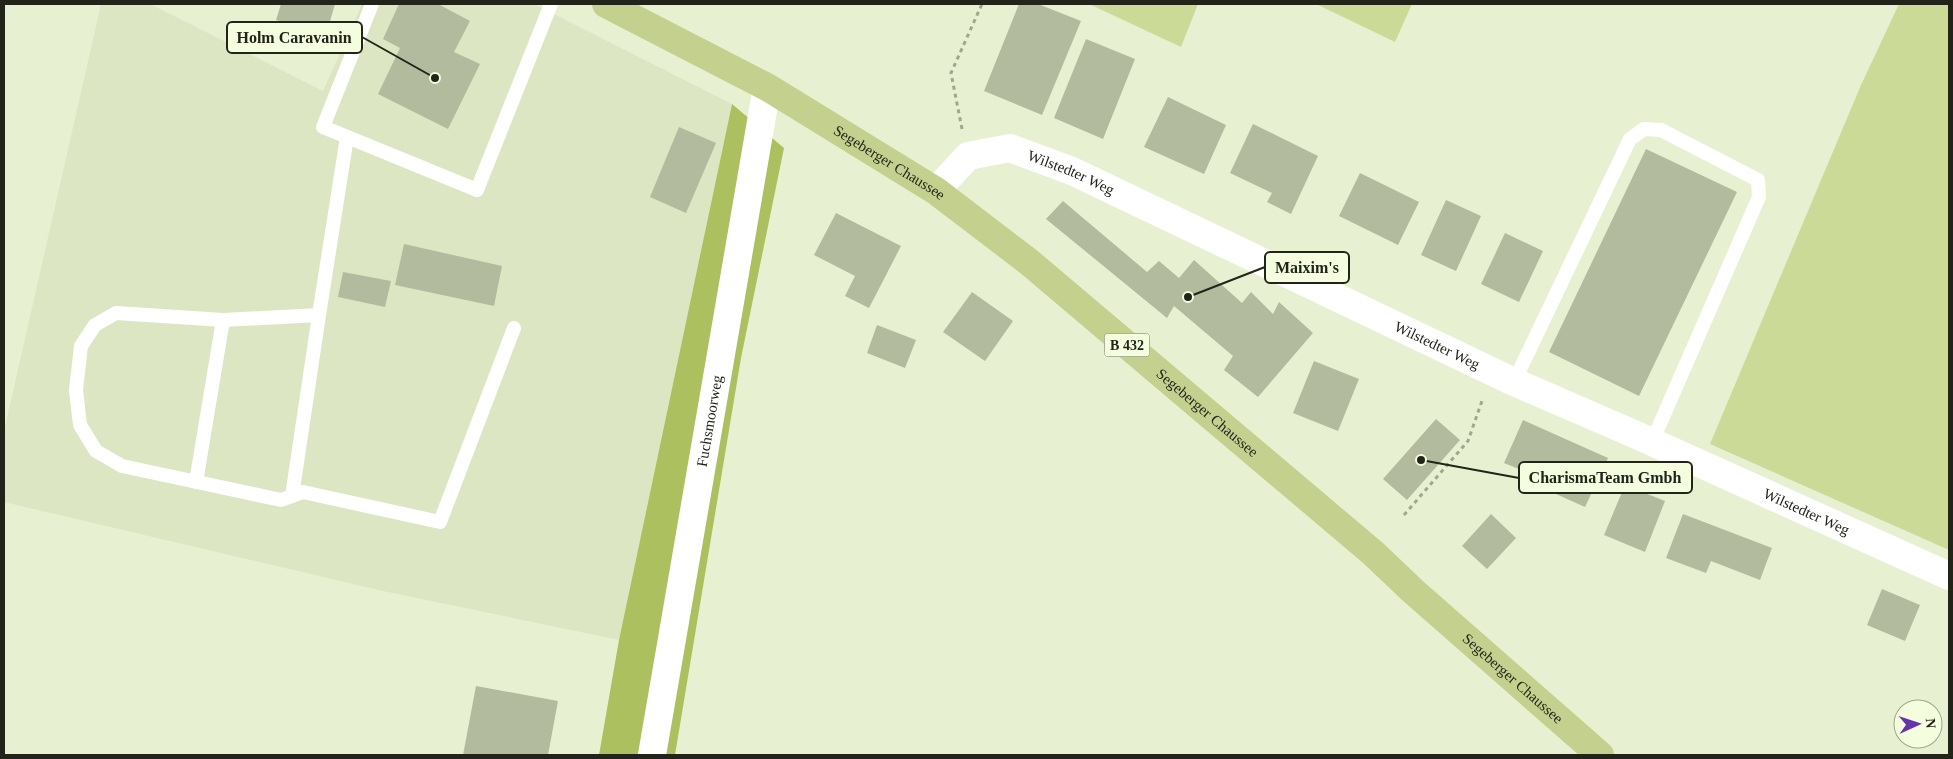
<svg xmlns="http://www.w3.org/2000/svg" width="1953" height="759" viewBox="0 0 1953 759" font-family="'Times New Roman',serif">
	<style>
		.built { fill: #dce6c2 }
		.green { fill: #cbdb97 }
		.forest { fill: #acc060 }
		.building { fill: #b3bb9f }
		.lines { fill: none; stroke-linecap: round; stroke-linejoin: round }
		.path { stroke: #a0a68f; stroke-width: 3; stroke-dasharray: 4 4; stroke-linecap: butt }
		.lane { stroke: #fff; stroke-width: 14 }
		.street { stroke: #fff; stroke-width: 28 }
		.primary { stroke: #c4d18e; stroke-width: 28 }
		.labels { text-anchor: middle; stroke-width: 4; stroke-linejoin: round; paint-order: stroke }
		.shield { fill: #f5fddf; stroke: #616555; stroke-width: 1 }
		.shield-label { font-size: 14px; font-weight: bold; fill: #22241a }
		.street-label { font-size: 15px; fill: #22241a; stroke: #f5fddf }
		.leader { fill: none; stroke: #22241a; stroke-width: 2 }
		.callout-dot { fill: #22241a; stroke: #f5fddf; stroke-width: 2 }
		.callout { fill: #f5fddf; stroke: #22241a; stroke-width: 2 }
		.callout-label { font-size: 16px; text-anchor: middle; font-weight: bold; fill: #22241a }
	</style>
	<rect width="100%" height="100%" fill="#e8f0d2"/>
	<path class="built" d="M 101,4 L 150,4 L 323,91 L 362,4 L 534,4 L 732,104 L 619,640 L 383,591 L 4,502 L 4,431 Z"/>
	<path class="green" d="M 1089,4 L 1198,4 L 1181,47 Z
		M 1316,4 L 1412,4 L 1395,42 Z
		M 1899,4 L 1949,4 L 1949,550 L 1710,444 L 1861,85 Z"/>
	<path class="forest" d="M 732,104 L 784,148 L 741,358 L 675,755 L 599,755 L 619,640 Z"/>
	<path class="building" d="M 281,4 L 335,4 L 326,35 L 276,20 Z
		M 399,4 L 438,4 L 470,21 L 454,52 L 480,64 L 448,129 L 378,94 L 400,48 L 383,39 Z
		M 1019,4 L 1038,4 L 1081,21 L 1042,115 L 984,91 Z
		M 1086,39 L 1135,59 L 1103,139 L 1054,118 Z
		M 1168,97 L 1226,125 L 1204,174 L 1144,147 Z
		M 1253,124 L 1318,156 L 1291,214 L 1267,202 L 1272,193 L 1230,173 Z
		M 679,127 L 716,143 L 686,213 L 650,197 Z
		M 1646,149 L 1737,192 L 1639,396 L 1549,352 Z
		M 1360,173 L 1419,202 L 1398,245 L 1339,216 Z
		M 1446,200 L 1481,216 L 1456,271 L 1421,255 Z
		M 1063,201 L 1147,272 L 1159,261 L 1179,278 L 1194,260 L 1242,303 L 1251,292 L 1273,314 L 1279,302 L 1313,333 L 1258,397 L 1224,370 L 1233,356 L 1174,306 L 1167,318 L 1046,219 Z
		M 836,213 L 901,246 L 869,308 L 845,296 L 855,276 L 814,255 Z
		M 1505,233 L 1543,251 L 1519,302 L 1481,284 Z
		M 404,244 L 502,266 L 494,306 L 395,285 Z
		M 343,272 L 391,281 L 385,307 L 338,297 Z
		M 972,292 L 1013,321 L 985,361 L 943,332 Z
		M 877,325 L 916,340 L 905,368 L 867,353 Z
		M 1314,361 L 1359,379 L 1338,431 L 1293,413 Z
		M 1436,419 L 1460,440 L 1407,500 L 1383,479 Z
		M 1523,420 L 1608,458 L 1585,507 L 1547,490 L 1550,482 L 1504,463 Z
		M 1625,485 L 1665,501 L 1645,552 L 1604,535 Z
		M 1491,514 L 1516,538 L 1487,569 L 1462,546 Z
		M 1683,514 L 1772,548 L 1760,580 L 1711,561 L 1706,573 L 1666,558 Z
		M 1882,589 L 1920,605 L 1905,641 L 1867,625 Z
		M 476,686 L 558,701 L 548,755 L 463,755 Z"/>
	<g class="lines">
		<path class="path" d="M 962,129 L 951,73 L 982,4
			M 1404,515 L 1468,441 L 1483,398"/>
		<path class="lane" d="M 372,4 L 323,127 L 477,190 L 551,4
			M 347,137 L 319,315 L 223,320 L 116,313 L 95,325 L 81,346 L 76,390 L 80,425 L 96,451 L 122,466 L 281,500 L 303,492 L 440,522 L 514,328
			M 1514,382 L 1630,139 L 1644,129 L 1661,130 L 1758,180 L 1759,197 L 1652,442
			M 196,482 L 223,320
			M 292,496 L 319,315"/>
		<g class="street">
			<path id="s1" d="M 936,191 L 968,156 L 1010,148 L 1072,171 L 1514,382 L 1641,437 L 1949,576"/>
			<path id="s2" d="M 652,755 L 767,87"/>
		</g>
		<path class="primary" id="s3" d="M 606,4 L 767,87 L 936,191 L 1029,262 L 1373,553 L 1413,591 L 1600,755"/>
	</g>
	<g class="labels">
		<rect class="shield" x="1104.5" y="333.5" width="45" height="23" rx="4"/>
		<g class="shield-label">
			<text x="1127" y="350">B 432</text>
		</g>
		<g class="street-label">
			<text dy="5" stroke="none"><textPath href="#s3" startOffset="325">Segeberger Chaussee</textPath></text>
			<text dy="5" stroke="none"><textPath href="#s1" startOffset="156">Wilstedter Weg</textPath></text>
			<text dy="5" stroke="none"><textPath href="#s1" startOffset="561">Wilstedter Weg</textPath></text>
			<text dy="5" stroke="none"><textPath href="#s3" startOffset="730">Segeberger Chaussee</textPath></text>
			<text dy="5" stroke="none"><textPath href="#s2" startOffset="339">Fuchsmoorweg</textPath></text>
			<text dy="5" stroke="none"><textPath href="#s1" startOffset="966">Wilstedter Weg</textPath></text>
			<text dy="5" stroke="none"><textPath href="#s3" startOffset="1135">Segeberger Chaussee</textPath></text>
		</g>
	</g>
	<path class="leader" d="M435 78L362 37M1188 297L1265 267M1421 460L1519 478"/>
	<g class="callout-dot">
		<circle cx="435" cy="78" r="5"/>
		<circle cx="1188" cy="297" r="5"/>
		<circle cx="1421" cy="460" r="5"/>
	</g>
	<g class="callout">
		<rect x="227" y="22" width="135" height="31" rx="5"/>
		<rect x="1265" y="252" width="84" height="31" rx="5"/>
		<rect x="1519" y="462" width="173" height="31" rx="5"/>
	</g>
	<g class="callout-label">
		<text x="294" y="43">Holm Caravanin</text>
		<text x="1307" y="273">Maixim's</text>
		<text x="1605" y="483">CharismaTeam Gmbh</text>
	</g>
	<rect width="1953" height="759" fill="none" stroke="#22241a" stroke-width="10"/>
	<g transform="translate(1918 724) rotate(87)"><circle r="24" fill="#f5fddf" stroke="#a1a690"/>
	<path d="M0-4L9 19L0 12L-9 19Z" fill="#6834ab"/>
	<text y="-8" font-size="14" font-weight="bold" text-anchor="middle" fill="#22241a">N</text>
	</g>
</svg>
